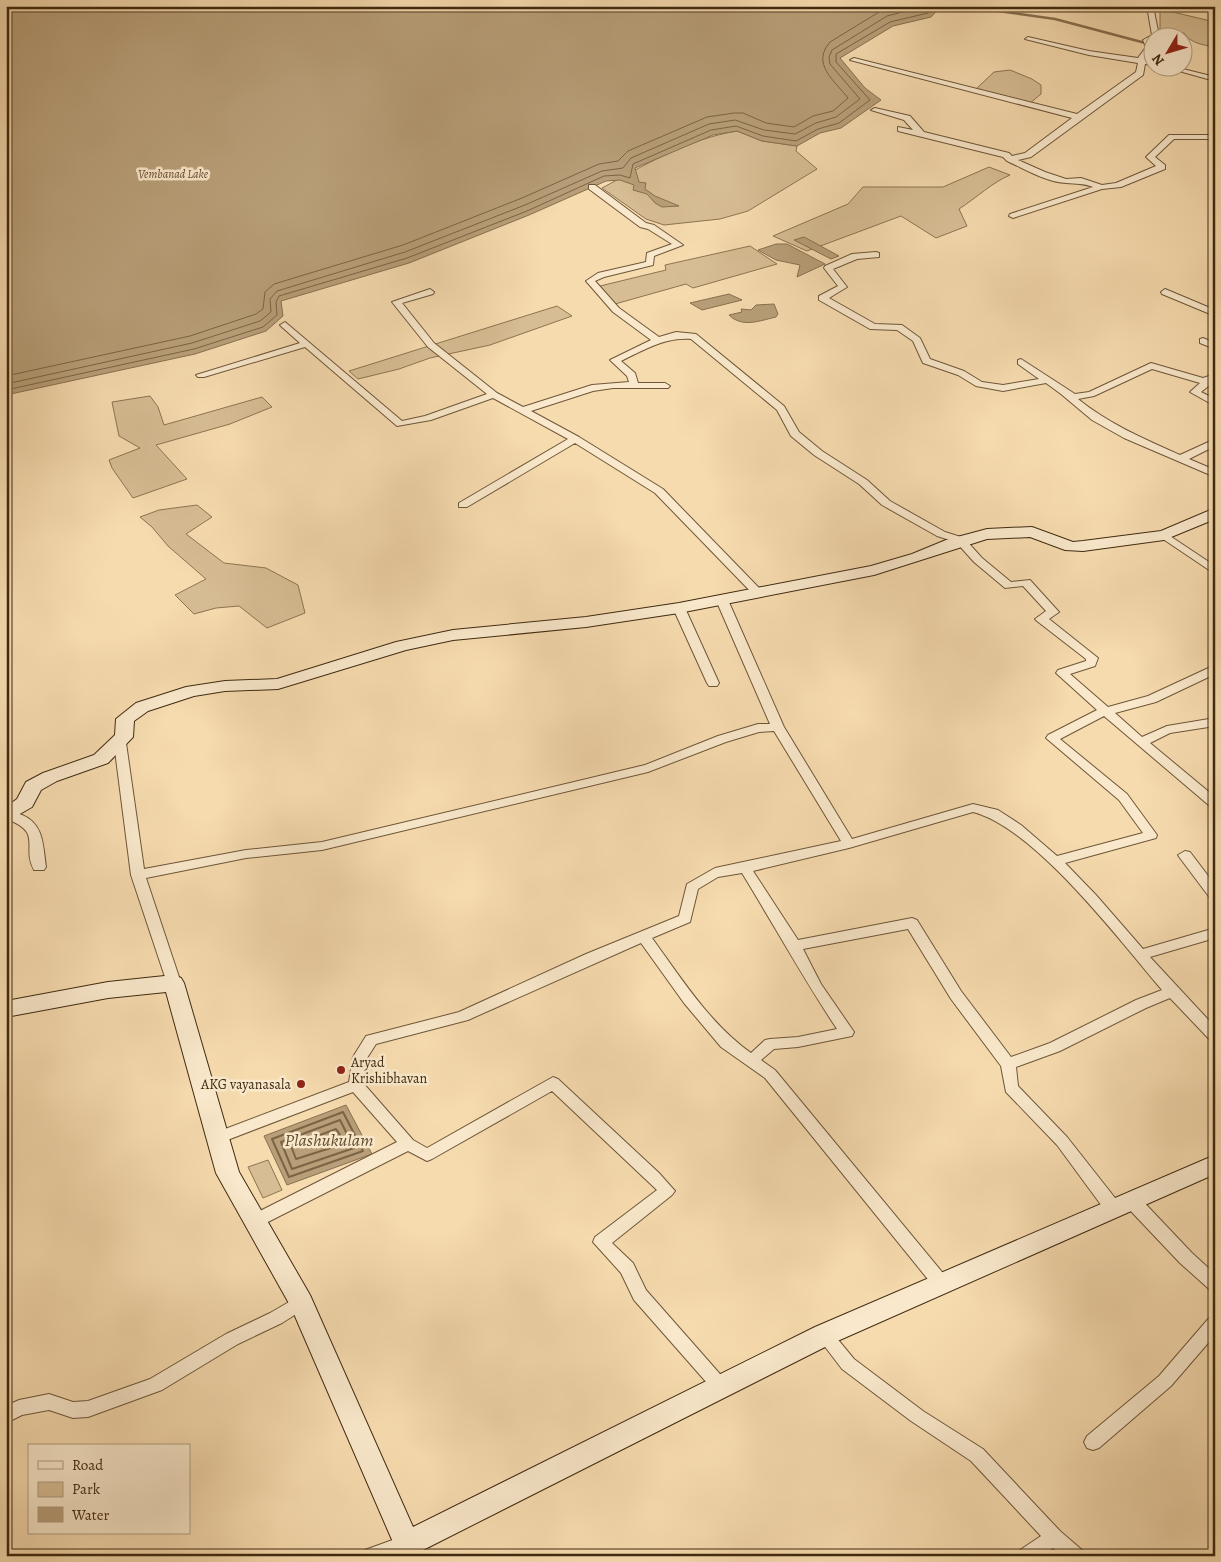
<svg xmlns="http://www.w3.org/2000/svg" width="1221" height="1562" viewBox="0 0 1221 1562" font-family="Alegreya,serif">
	<style>
		.green { fill: #d7bd94; stroke: #8c7452 }
		.water { fill: #b89f79; stroke: #88704f }
		.lines { fill: none; stroke-linecap: round; stroke-linejoin: round }
		.shore-far1 { stroke: #7c6444; stroke-width: 1 }
		.shore { stroke: #7c6444; stroke-width: 2 }
		.stream { stroke: #88704f; stroke-width: 2.5 }
		.street-casing { stroke: #6e5638; stroke-width: 2 }
		.secondary-casing { stroke: #402a10; stroke-width: 2 }
		.street { fill: #f9e8cb; fill-rule: evenodd }
		.secondary { fill: #f9e8cb; fill-rule: evenodd }
		.poi-dot { fill: #8f2418; stroke: #f9e8cb; stroke-width: 2 }
		.labels { text-anchor: middle; stroke-width: 5; stroke-linejoin: round; paint-order: stroke }
		.far-water-label { font-size: 12px; font-style: italic; fill: #644d30; stroke: #f9e8cb }
		.poi-label { font-size: 14px; fill: #402a10; stroke: #f9e8cb; text-anchor: start }
		.near-water-label { font-size: 18px; font-style: italic; fill: #644d30; stroke: #f9e8cb }
	</style>
	<rect width="100%" height="100%" fill="#f6dbaf"/>
	<filter id="stains"><feTurbulence type="fractalNoise" baseFrequency=".004" numOctaves="4"/><feColorMatrix values="0 0 0 0 .2 0 0 0 0 .09 0 0 0 0 .02 0 0 0 .5 -.17"/></filter>
	<radialGradient id="worn" r=".72"><stop offset=".6" stop-color="#630" stop-opacity="0"/><stop offset="1" stop-color="#630" stop-opacity=".3"/></radialGradient>
	<path class="green" d="M 1160,9 L 1215,22 L 1215,47 C 1203,45 1190,43 1184,33 L 1160,34 Z
		M 1010,70 L 1032,79 L 1041,85 L 1041,94 L 1029,104 L 976,89 L 994,72 Z
		M 737,131 L 762,141 L 797,146 L 796,151 L 817,169 L 748,211 L 720,219 L 664,225 L 646,219 L 602,188 C 645,165 688,139 737,131 Z
		M 989,167 L 1010,175 C 993,182 976,198 959,209 L 967,226 L 936,238 L 901,216 L 807,251 L 773,236 L 848,204 L 863,187 L 943,187 Z
		M 750,246 L 777,264 L 693,288 L 686,284 L 615,304 L 600,286 L 666,270 L 665,265 Z
		M 557,306 L 572,316 L 490,345 L 430,358 L 399,369 L 358,379 L 349,371 Z
		M 150,396 L 158,407 L 164,425 L 262,397 L 272,407 L 230,424 L 156,445 L 187,479 L 133,498 L 112,468 L 109,460 L 140,448 L 119,436 L 112,402 Z
		M 197,505 L 212,517 L 186,534 L 224,563 L 266,568 L 298,585 L 305,613 L 267,628 L 239,606 L 216,608 L 194,614 L 175,595 L 206,579 L 168,546 L 152,527 L 140,517 L 159,510 Z
		M 268,1160 L 282,1190 L 263,1198 L 248,1167 Z"/>
	<path class="water" d="M 6,6 L 941,6 L 931,17 L 893,26 L 840,58 L 865,88 L 881,100 L 841,128 L 820,133 L 797,146 L 762,141 L 737,131 L 713,135 L 635,168 L 639,182 L 646,183 L 645,189 L 655,196 L 679,206 L 662,207 L 655,203 L 647,194 L 633,190 L 634,185 L 620,180 L 606,181 L 529,215 L 409,263 L 281,301 L 283,316 L 266,331 L 195,354 L 6,395 Z
		M 804,237 L 839,256 L 831,259 L 794,240 Z
		M 776,244 L 787,244 L 825,264 L 797,277 L 800,265 L 776,260 L 758,250 Z
		M 729,294 L 742,300 L 702,310 L 690,303 Z
		M 774,304 L 778,314 L 776,317 C 759,321 742,328 729,315 L 742,312 L 741,309 L 751,310 L 756,305 Z
		M 346,1105 L 372,1154 L 287,1185 L 264,1136 Z"/>
	<g class="lines">
		<path class="shore-far1" d="M 6,376 L 190,336 L 256,314 L 263,309 L 265,292 L 274,284 L 403,245 L 522,198 L 599,164 L 618,161 L 628,151 L 707,117 L 734,113 L 743,113 L 766,123 L 794,127 L 813,116 L 833,111 L 848,98 C 834,80 811,64 830,42 L 884,9 L 895,6
			M 6,384 L 192,343 L 260,321 L 271,312 L 270,299 L 277,291 L 405,252 L 525,205 L 602,171 L 623,168 L 631,158 L 709,124 L 735,120 L 764,130 L 795,134 L 816,123 L 836,117 L 860,99 L 830,64 L 829,57 L 832,50 L 887,16 L 926,6
			M 6,390 L 194,349 L 263,327 L 277,315 L 276,302 L 279,296 L 407,258 L 527,211 L 604,176 L 620,175 L 630,178 L 633,164 L 711,130 L 736,126 L 763,136 L 796,141 L 818,129 L 839,123 L 870,100 L 836,62 L 836,54 L 890,22 L 928,13 L 934,6"/>
		<path class="shore" d="M 343,1112 L 363,1151 L 289,1177 L 272,1139 Z
			M 340,1120 L 354,1148 L 292,1169 L 281,1142 Z
			M 336,1129 L 344,1141 L 343,1144 L 296,1159 L 291,1146 Z"/>
		<path class="stream" d="M 962,6 L 1055,19 L 1153,45"/>
		<defs>
			<path id="street" d="M 1147,6 L 1153,6 L 1159,36 L 1150,41 L 1154,47 L 1145,60 L 1154,61 L 1154,65 L 1145,64 L 1143,75 L 1031,157 L 1018,160 L 1045,172 L 1066,179 L 1081,178 L 1102,185 L 1116,183 L 1156,166 L 1146,157 L 1169,135 L 1215,135 L 1215,139 L 1174,139 L 1155,157 L 1165,165 L 1165,169 L 1121,187 L 1102,189 L 1013,218 L 1009,216 L 1010,214 L 1093,187 C 1083,183 1076,184 1066,183 C 1046,182 1025,169 1007,161 L 1003,157 L 898,131 L 898,127 L 913,130 L 904,120 L 871,110 L 875,108 L 910,116 L 924,132 L 1009,153 L 1012,156 L 1025,153 L 1072,118 L 850,60 L 854,58 L 1077,114 L 1136,72 L 1138,63 L 1089,55 L 1025,39 L 1028,37 L 1089,51 L 1138,58 L 1146,47 L 1143,40 L 1152,35 Z
				M 1168,68 L 1179,68 L 1215,77 L 1215,81 Z
				M 589,185 L 595,185 L 646,223 L 654,225 L 683,245 L 654,256 L 653,265 L 604,277 L 595,281 L 619,308 L 659,337 L 676,332 L 696,334 L 784,406 L 799,432 L 822,451 L 867,480 L 890,501 L 945,532 L 964,538 L 982,558 L 1011,582 L 1030,580 L 1059,612 L 1049,619 L 1098,658 L 1095,666 L 1070,674 L 1108,707 L 1148,696 L 1215,665 L 1215,674 L 1156,702 L 1115,713 L 1142,737 L 1167,726 L 1215,718 L 1215,726 L 1170,733 L 1150,743 L 1215,797 L 1215,808 L 1211,807 L 1104,716 L 1060,739 L 1127,794 L 1157,835 L 1156,838 L 1065,863 L 1096,895 L 1143,949 L 1215,928 L 1215,938 L 1150,957 L 1215,1027 L 1215,1041 L 1210,1040 L 1170,998 L 1146,1008 L 1060,1051 L 1016,1067 L 1018,1086 L 1067,1137 L 1119,1203 L 1121,1208 L 1119,1213 L 1113,1214 L 1107,1213 L 1057,1145 L 1006,1092 L 1001,1066 L 951,999 L 908,929 L 803,949 L 821,984 L 854,1032 L 852,1036 L 847,1037 L 798,1047 L 774,1049 L 761,1060 L 775,1070 L 947,1278 L 949,1283 L 947,1288 L 941,1290 L 935,1288 L 765,1078 L 721,1047 L 684,1003 L 641,943 L 468,1020 L 376,1044 L 367,1058 L 364,1084 L 413,1140 L 427,1148 L 553,1077 L 558,1079 L 659,1173 L 675,1191 L 672,1195 L 612,1243 L 633,1263 L 646,1290 L 727,1382 L 729,1387 L 727,1392 L 721,1395 L 715,1392 L 634,1300 L 621,1273 L 593,1242 L 595,1237 L 657,1190 L 552,1091 L 432,1159 L 427,1161 L 408,1151 L 254,1229 L 248,1227 L 246,1222 L 248,1217 L 397,1142 L 353,1092 L 217,1144 L 212,1142 L 209,1138 L 212,1134 L 349,1082 L 353,1057 L 366,1036 L 459,1012 L 586,954 L 679,916 L 687,884 L 715,868 L 841,841 L 774,731 L 759,732 L 726,742 L 648,772 L 322,850 L 246,858 L 146,878 L 181,983 L 179,987 L 169,987 L 167,983 L 131,875 L 114,743 L 120,739 L 126,743 L 144,869 L 246,850 L 322,842 L 645,765 L 718,736 L 758,724 L 770,724 L 716,600 L 722,597 L 728,600 L 784,727 L 852,839 L 973,804 L 998,810 L 1021,825 L 1057,856 L 1143,833 L 1119,800 L 1046,738 L 1048,735 L 1097,710 L 1056,673 L 1058,670 L 1086,661 L 1086,659 L 1037,621 L 1035,619 L 1046,611 L 1023,586 L 1005,588 L 974,562 L 956,542 L 937,536 L 882,505 L 859,484 L 814,455 L 791,436 L 777,410 L 691,339 C 665,337 644,350 621,361 L 635,373 L 638,383 L 665,383 L 670,386 L 668,388 L 613,388 L 593,391 L 531,411 L 579,437 L 663,489 L 762,591 L 764,593 L 762,595 L 754,595 L 655,493 L 575,443 L 467,507 L 459,507 L 459,503 L 568,439 L 493,398 L 431,420 L 397,426 L 305,347 L 204,377 L 198,377 L 196,375 L 300,343 L 282,327 L 280,325 L 285,322 L 402,421 L 425,416 L 487,394 L 428,347 L 392,302 L 430,289 L 434,292 L 433,294 L 402,303 L 434,343 L 497,393 L 523,407 L 592,385 L 629,382 L 627,376 L 610,360 L 651,340 L 613,312 L 586,281 L 598,273 L 646,262 L 647,253 L 672,244 L 648,229 L 640,227 L 589,189 ZM 973,812 C 1035,828 1120,941 1162,990 L 1136,1000 L 1050,1043 L 1011,1057 L 961,991 L 917,920 L 912,918 L 798,940 L 753,871 L 849,848 ZM 742,873 C 774,925 803,978 837,1029 L 798,1037 L 770,1039 L 765,1040 L 751,1053 C 710,1024 681,978 652,938 L 690,922 L 698,889 L 718,877 Z
				M 876,252 L 879,253 L 879,257 L 857,259 L 833,269 L 847,287 L 829,298 L 875,324 L 902,325 L 920,338 L 930,359 L 964,371 L 982,382 L 1003,385 L 1039,379 L 1018,364 L 1018,360 L 1021,359 L 1075,394 L 1089,392 L 1151,363 L 1203,378 L 1215,374 L 1215,381 L 1201,392 L 1215,399 L 1215,406 L 1190,392 L 1200,383 L 1152,369 L 1094,396 L 1078,399 C 1109,424 1144,439 1180,455 L 1215,439 L 1215,446 L 1189,459 L 1215,470 L 1215,477 L 1124,438 L 1092,420 L 1061,394 L 1046,383 L 1003,391 L 976,386 L 958,375 L 923,363 L 913,341 L 897,330 L 870,329 L 819,300 L 819,296 L 838,286 L 824,268 L 825,266 L 852,254 Z
				M 1165,289 L 1215,310 L 1215,316 L 1162,294 L 1161,292 Z
				M 1203,338 L 1215,343 L 1215,349 L 1200,343 L 1200,339 Z
				M 1164,532 L 1215,566 L 1215,574 L 1160,537 L 1159,535 L 1160,533 Z
				M 679,605 L 685,608 L 719,683 L 717,686 L 709,686 L 707,683 L 673,608 Z
				M 6,811 C 12,811 17,813 22,815 C 44,824 43,846 46,867 L 44,870 L 34,870 C 21,847 44,832 6,819 Z
				M 1185,851 L 1190,852 L 1215,885 L 1215,900 L 1210,898 L 1180,858 L 1178,855 Z
				M 1131,1194 L 1137,1195 L 1192,1253 L 1215,1274 L 1215,1291 L 1209,1289 L 1180,1263 L 1125,1205 L 1123,1200 L 1125,1195 Z
				M 301,1295 L 307,1297 L 309,1302 L 307,1307 L 282,1323 L 238,1344 L 162,1390 L 88,1417 L 73,1418 L 49,1410 L 22,1415 L 6,1423 L 6,1406 L 19,1400 L 49,1394 L 73,1402 L 88,1401 L 150,1379 L 226,1334 L 270,1313 Z
				M 1215,1316 L 1215,1335 L 1171,1386 L 1099,1448 L 1093,1450 L 1087,1448 L 1084,1442 L 1087,1436 L 1159,1376 L 1209,1318 Z
				M 824,1328 L 830,1330 L 854,1359 L 923,1411 L 983,1449 L 1060,1531 L 1082,1550 L 1085,1556 L 1062,1556 L 1053,1548 L 1042,1556 L 1017,1556 L 1020,1550 L 1041,1536 L 971,1461 L 911,1421 L 842,1369 L 816,1335 L 818,1330 Z
				M 409,1534 L 415,1537 L 418,1543 L 415,1549 L 397,1556 L 362,1556 L 365,1550 Z"/>
			<path id="secondary" d="M 1215,508 L 1215,519 L 1164,540 L 1083,551 L 1065,550 L 1030,537 L 987,539 L 874,575 L 679,613 L 586,627 L 453,640 L 406,650 L 278,689 L 225,691 L 194,696 L 148,711 L 134,721 L 133,737 L 108,763 L 57,781 L 41,790 L 32,807 L 6,822 L 6,807 L 17,799 L 26,782 L 43,773 L 94,755 L 115,735 L 116,719 L 136,703 L 186,687 L 225,681 L 277,679 L 396,642 L 453,630 L 586,617 L 679,603 L 871,566 L 912,554 L 946,540 L 987,529 L 1032,527 L 1073,542 L 1083,541 L 1161,531 Z
				M 174,975 L 181,978 L 184,983 L 239,1172 L 310,1295 L 413,1527 L 815,1327 L 1215,1155 L 1215,1174 L 833,1343 L 423,1550 L 425,1556 L 399,1556 L 291,1307 L 216,1173 L 166,992 L 108,998 L 6,1017 L 6,1001 L 108,982 Z"/>
		</defs>
		<use href="#street" class="street-casing"/>
		<use href="#secondary" class="secondary-casing"/>
		<use href="#street" class="street"/>
		<use href="#secondary" class="secondary"/>
	</g>
	<g class="poi-dot">
		<circle cx="341" cy="1070" r="5"/>
		<circle cx="301" cy="1084" r="5"/>
	</g>
	<g class="labels">
		<g class="far-water-label">
			<text x="173" y="178">Vembanad Lake</text>
		</g>
		<g class="poi-label">
			<text x="351" y="1067">Aryad<tspan x="351" dy="16">Krishibhavan</tspan></text>
			<text x="291" y="1089" text-anchor="end">AKG vayanasala</text>
		</g>
		<g class="near-water-label">
			<text x="329" y="1146">Plashukulam</text>
		</g>
	</g>
	<rect width="1221" height="1562" fill="none" stroke="#f6dbaf" stroke-width="25"/>
	<rect x="8" y="8" width="1206" height="1547" fill="none" stroke="#402a10" stroke-width="2.5"/>
	<rect x="12" y="12" width="1196" height="1537" fill="none" stroke="#402a10"/>
	<rect x="28" y="1444" width="162" height="90" fill="#f9e8cb" stroke="#af9c80"/>
	<rect x="38" y="1461" width="25" height="8" fill="#f9e8cb" stroke="#af9c80"/>
	<text x="72" y="1470" font-size="15" fill="#402a10">Road</text>
	<rect x="38" y="1482" width="25" height="15" fill="#d7bd94" stroke="#af9c80"/>
	<text x="72" y="1494" font-size="15" fill="#402a10">Park</text>
	<rect x="38" y="1507" width="25" height="15" fill="#b89f79" stroke="#af9c80"/>
	<text x="72" y="1520" font-size="15" fill="#402a10">Water</text>
	<g transform="translate(1168 52) rotate(232)"><circle r="24" fill="#f9e8cb" stroke="#af9c80"/>
	<path d="M0-4L9 19L0 12L-9 19Z" fill="#8f2418"/>
	<text y="-8" font-size="14" font-weight="bold" text-anchor="middle" fill="#402a10">N</text>
	</g>
	<rect width="100%" height="100%" filter="url(#stains)"/>
	<rect width="100%" height="100%" fill="url(#worn)"/>
</svg>
